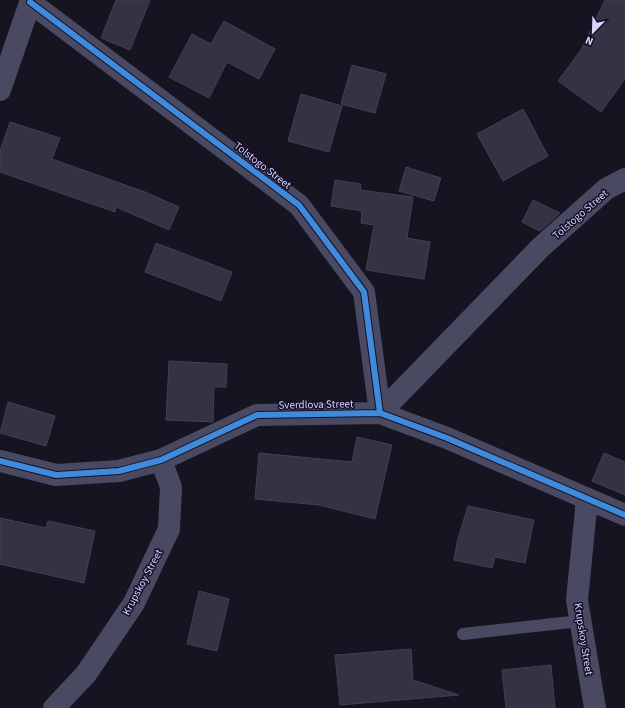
<svg xmlns="http://www.w3.org/2000/svg" width="625" height="708" viewBox="0 0 625 708" font-family="'Source Sans 3',sans-serif">
	<style>
		.building { fill: #343243; stroke: #433f54 }
		.lines { fill: none; stroke-linecap: round; stroke-linejoin: round }
		.lane { stroke: #4a4962; stroke-width: 12 }
		.street { stroke: #4a4962; stroke-width: 22 }
		.cycleway-casing { stroke: #130f26; stroke-width: 8 }
		.cycleway { stroke: #408adc; stroke-width: 6 }
		.labels { text-anchor: middle; stroke-width: 3; stroke-linejoin: round; paint-order: stroke }
		.street-label { font-size: 11px; fill: #d9d4ff; stroke: #130f26 }
	</style>
	<rect width="100%" height="100%" fill="#161421"/>
	<path class="building" d="M 116,0 L 150,0 L 130,50 L 101,38 Z
		M 605,0 L 625,0 L 625,79 L 601,112 L 558,81 L 581,50 Z
		M 224,21 L 275,49 L 259,79 L 227,62 L 209,98 L 169,77 L 192,34 L 211,44 Z
		M 352,65 L 386,74 L 375,113 L 341,104 Z
		M 301,94 L 342,106 L 329,152 L 288,141 Z
		M 523,109 L 548,156 L 503,181 L 477,134 Z
		M 10,122 L 60,138 L 52,159 L 145,192 L 179,207 L 169,230 L 116,207 L 115,212 L 0,172 L 0,151 Z
		M 406,167 L 441,178 L 434,201 L 399,191 Z
		M 335,180 L 361,184 L 360,190 L 413,197 L 407,238 L 430,242 L 424,279 L 366,270 L 374,225 L 361,223 L 362,211 L 331,206 Z
		M 533,200 L 560,213 L 540,231 L 522,222 Z
		M 156,243 L 232,272 L 221,301 L 145,272 Z
		M 169,361 L 227,364 L 226,387 L 214,387 L 213,422 L 166,420 Z
		M 8,402 L 55,416 L 46,446 L 0,433 Z
		M 357,437 L 392,445 L 375,519 L 319,505 L 255,499 L 259,453 L 352,462 Z
		M 604,453 L 625,462 L 625,495 L 592,481 Z
		M 468,506 L 534,520 L 525,563 L 495,557 L 492,568 L 454,560 L 457,542 Z
		M 0,518 L 46,528 L 48,521 L 95,531 L 84,583 L 0,564 Z
		M 199,591 L 229,599 L 217,651 L 187,644 Z
		M 411,649 L 413,680 L 459,695 L 340,705 L 335,655 Z
		M 551,665 L 555,708 L 506,708 L 502,670 Z"/>
	<g class="lines">
		<path class="lane" d="M 463,634 L 580,621"/>
		<path class="street" d="M 30,2 L 299,205 L 364,292 L 380,413
			M 0,90 L 31,0
			M 380,413 L 540,248 L 606,189 L 625,179
			M 0,461 L 56,475 L 119,471 L 161,460 L 257,415 L 380,413 L 447,438 L 625,515
			M 587,499 L 577,600 L 595,708
			M 54,708 L 86,674 L 134,603 L 169,529 L 171,487 L 161,460"/>
		<defs>
			<path id="cycleway" d="M 30,2 L 299,205 L 364,292 L 380,413
				M 0,461 L 56,475 L 119,471 L 161,460 L 257,415 L 380,413 L 447,438 L 625,515"/>
		</defs>
		<use href="#cycleway" class="cycleway-casing"/>
		<use href="#cycleway" class="cycleway"/>
	</g>
	<g class="labels">
		<g class="street-label">
			<text transform="translate(263 165) rotate(38)" y="4">Tolstogo Street</text>
			<text transform="translate(580 214) rotate(-41)" y="4">Tolstogo Street</text>
			<text transform="translate(316 404) rotate(-1)" y="4">Sverdlova Street</text>
			<text transform="translate(142 582) rotate(-62)" y="4">Krupskoy Street</text>
			<text transform="translate(584 639) rotate(81)" y="4">Krupskoy Street</text>
		</g>
	</g>
	<g transform="translate(593 32) rotate(203)" stroke="#130f26" stroke-width="3" paint-order="stroke">
	<path d="M0-3L7 15L0 10L-7 15Z" fill="#d9d4ff"/>
	<text y="-6" font-size="11" font-weight="bold" text-anchor="middle" fill="#d9d4ff">N</text>
	</g>
</svg>
